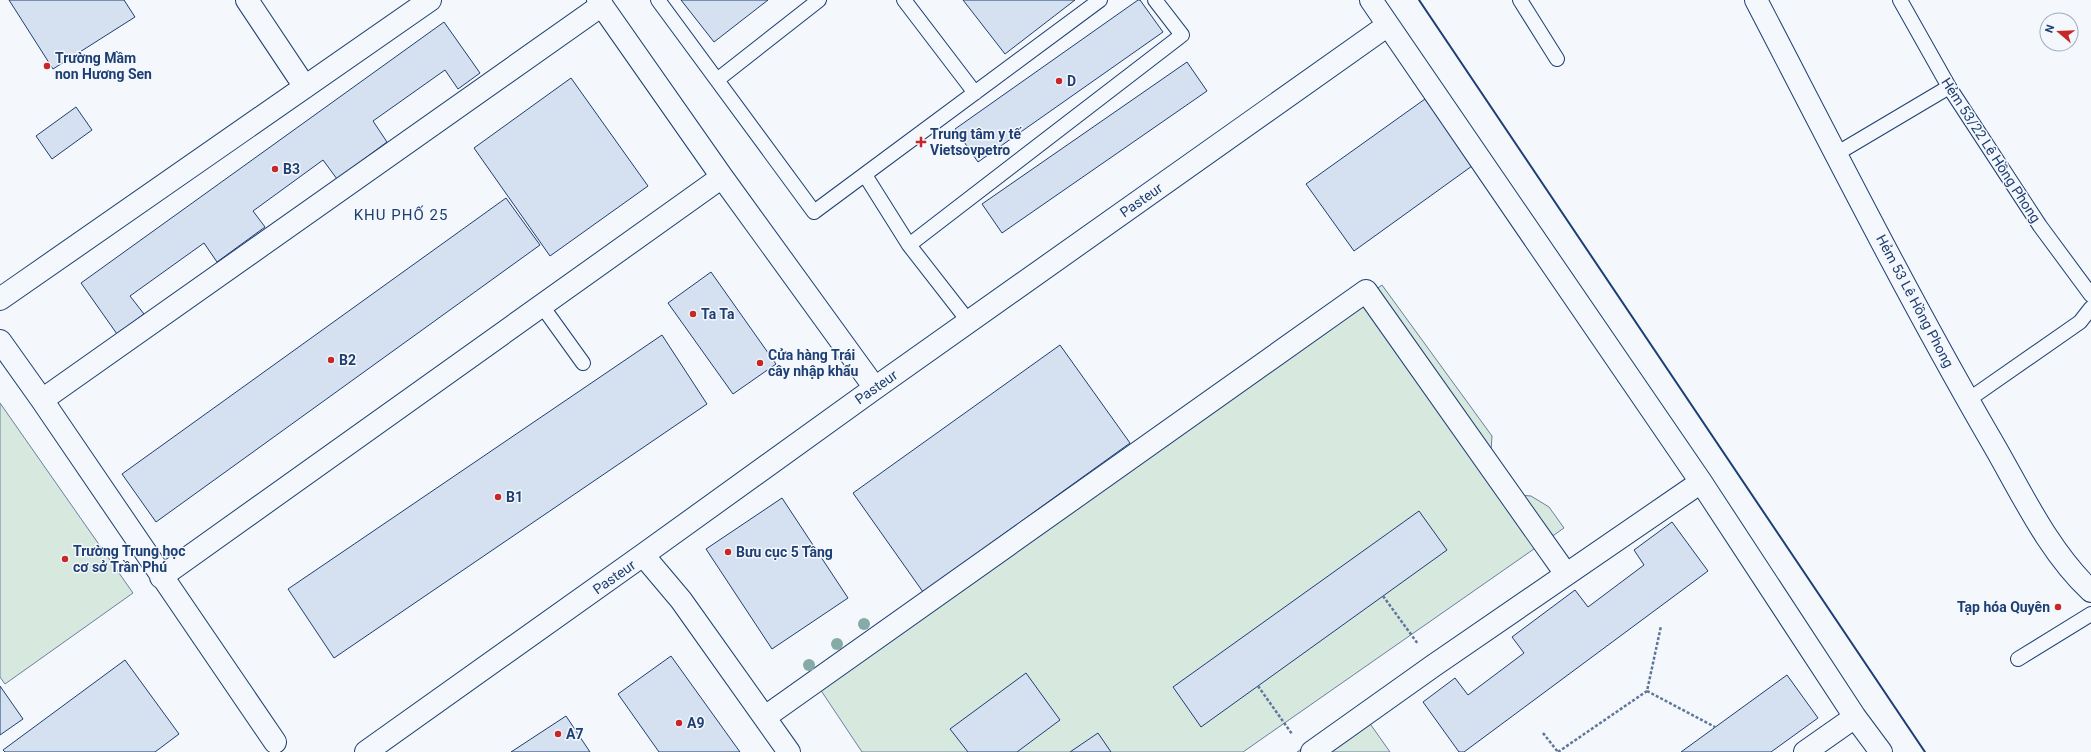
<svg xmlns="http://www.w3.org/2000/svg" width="2091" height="752" viewBox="0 0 2091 752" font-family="Roboto,sans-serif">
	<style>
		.green { fill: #d7e8df; stroke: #687fa3 }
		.building { fill: #d5e0f0; stroke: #1d3f73 }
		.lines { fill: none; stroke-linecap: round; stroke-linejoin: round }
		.service-casing { stroke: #1d3f73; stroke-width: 16 }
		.minor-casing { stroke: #1d3f73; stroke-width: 24 }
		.path { stroke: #5e769c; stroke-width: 2.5; stroke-dasharray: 3 2; stroke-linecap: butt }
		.service { stroke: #f4f7fb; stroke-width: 14 }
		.minor { stroke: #f4f7fb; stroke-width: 22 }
		.wall { stroke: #1d3f73; stroke-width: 2 }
		.tree { fill: #86aba6 }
		.poi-dot { fill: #c62828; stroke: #f4f7fb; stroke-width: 1.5 }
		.labels { text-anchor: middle; stroke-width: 3; stroke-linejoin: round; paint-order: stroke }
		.poi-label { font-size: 14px; font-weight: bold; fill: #1d3f73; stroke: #f4f7fb; text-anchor: start }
		.street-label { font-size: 14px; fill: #1d3f73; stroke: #f4f7fb }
		.neighbourhood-label { font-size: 15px; letter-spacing: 1px; fill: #1d3f73; stroke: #f4f7fb }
	</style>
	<rect width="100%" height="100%" fill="#f4f7fb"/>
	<path class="green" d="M 1382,285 L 1492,436 L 1490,466 L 1518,495 L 1531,496 L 1549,507 L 1564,528 L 1243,752 L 862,752 L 820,689 Z
		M 0,403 L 133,593 L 5,684 L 0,677 Z
		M 1359,708 L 1390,752 L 1297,752 Z"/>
	<path class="building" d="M 9,0 L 124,0 L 135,17 L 53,69 Z
		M 681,0 L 768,0 L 714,42 Z
		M 963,0 L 1075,0 L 1005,54 Z
		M 1138,0 L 1140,0 L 1163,32 L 978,162 L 955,129 Z
		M 444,22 L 480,73 L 458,89 L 445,70 L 373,121 L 387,142 L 337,179 L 323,160 L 253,211 L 265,227 L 217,262 L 204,243 L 130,296 L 144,314 L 117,334 L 81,283 Z
		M 1187,62 L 1207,91 L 1002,233 L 982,204 Z
		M 571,78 L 648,186 L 550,256 L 474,148 Z
		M 1425,99 L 1472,166 L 1354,251 L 1306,184 Z
		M 76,107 L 92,130 L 52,159 L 36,136 Z
		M 506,198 L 540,245 L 156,522 L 122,474 Z
		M 711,272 L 776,364 L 733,394 L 668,303 Z
		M 662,335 L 707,404 L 334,658 L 288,589 Z
		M 1060,345 L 1130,443 L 923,592 L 853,493 Z
		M 782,498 L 848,598 L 772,649 L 706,549 Z
		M 1419,511 L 1447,550 L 1201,727 L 1173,687 Z
		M 1672,522 L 1708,571 L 1464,752 L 1459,752 L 1423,702 L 1455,678 L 1468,695 L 1524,653 L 1512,637 L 1575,590 L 1588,607 L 1644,565 L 1634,550 Z
		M 671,656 L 740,752 L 659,752 L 618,694 Z
		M 125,660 L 179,734 L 155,752 L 5,752 L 3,750 Z
		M 1026,673 L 1060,720 L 1017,752 L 968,752 L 950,729 Z
		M 1787,675 L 1818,718 L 1771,752 L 1681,752 Z
		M 0,686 L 23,719 L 0,735 Z
		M 566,716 L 590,752 L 511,752 Z
		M 1098,733 L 1111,752 L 1070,752 Z"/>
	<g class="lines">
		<defs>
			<path id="service" d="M 658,0 L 814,212 L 1100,0
				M 904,0 L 975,93
				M 1520,0 L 1557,59
				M 1900,0 L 1949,87 L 2040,226 L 2091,295
				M 717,80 L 819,0
				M 1836,154 L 1949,87
				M 865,175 L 909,245 L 969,322
				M 909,245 L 1182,35 L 1155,0
				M 542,306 L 583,363
				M 1968,400 L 2080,322 L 2091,308
				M 2018,659 L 2091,614"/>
			<path id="minor" d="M 247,0 L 305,87
				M 598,0 L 722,177 L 875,388
				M 1371,0 L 1701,482 L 1855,717 L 1881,752
				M 1756,0 C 1832,146 1906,293 1988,435 C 2019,487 2046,549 2091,591
				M 0,299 L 430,0
				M 0,341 L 42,400 L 275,742
				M 42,400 L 602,5
				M 643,555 L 681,600 L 789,752
				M 161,577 L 722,177
				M 765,717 L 1366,291 L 1566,574
				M 366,752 L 643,555 L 875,388 L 1388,25
				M 1312,752 L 1433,666 L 1701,482
				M 1805,752 L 1855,717"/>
		</defs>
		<use href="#service" class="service-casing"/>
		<use href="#minor" class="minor-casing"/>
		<path class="path" d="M 1383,596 L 1418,644
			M 1258,686 L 1292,734
			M 1647,691 L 1715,727
			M 1543,733 L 1558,752
			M 1558,752 L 1647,691 L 1661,626"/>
		<use href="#service" class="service"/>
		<use href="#minor" class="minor"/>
		<path class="wall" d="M 1419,0 L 1925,752"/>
	</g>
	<g class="tree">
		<circle cx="864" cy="624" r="6"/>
		<circle cx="837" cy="644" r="6"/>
		<circle cx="809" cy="665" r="6"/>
	</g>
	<g class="poi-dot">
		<circle cx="47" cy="66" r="4"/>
		<circle cx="1059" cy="81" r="4"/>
		<path d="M919 136h4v4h4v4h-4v4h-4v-4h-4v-4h4z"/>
		<circle cx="275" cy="169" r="4"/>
		<circle cx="693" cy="314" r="4"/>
		<circle cx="331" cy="360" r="4"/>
		<circle cx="760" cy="363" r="4"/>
		<circle cx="498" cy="497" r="4"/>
		<circle cx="728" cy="552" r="4"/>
		<circle cx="65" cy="559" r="4"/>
		<circle cx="2058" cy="607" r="4"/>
		<circle cx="679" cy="723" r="4"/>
		<circle cx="558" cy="734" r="4"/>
	</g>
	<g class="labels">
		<g class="poi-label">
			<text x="55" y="63">Trường Mầm<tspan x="55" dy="16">non Hương Sen</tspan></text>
			<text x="1067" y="86">D</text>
			<text x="930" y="139">Trung tâm y tế<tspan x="930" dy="16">Vietsovpetro</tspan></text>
			<text x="283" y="174">B3</text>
			<text x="701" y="319">Ta Ta</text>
			<text x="768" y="360">Cửa hàng Trái<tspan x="768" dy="16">cây nhập khẩu</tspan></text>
			<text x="339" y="365">B2</text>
			<text x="506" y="502">B1</text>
			<text x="73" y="556">Trường Trung học<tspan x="73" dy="16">cơ sở Trần Phú</tspan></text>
			<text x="736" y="557">Bưu cục 5 Tầng</text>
			<text x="2050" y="612" text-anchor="end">Tạp hóa Quyên</text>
			<text x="687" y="728">A9</text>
			<text x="566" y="739">A7</text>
		</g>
		<g class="street-label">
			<text transform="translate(1991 150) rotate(57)" y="5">Hẻm 53/22 Lê Hồng Phong</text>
			<text transform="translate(1141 200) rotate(-35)" y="5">Pasteur</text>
			<text transform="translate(1915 301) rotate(62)" y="5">Hẻm 53 Lê Hồng Phong</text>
			<text transform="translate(876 387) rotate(-35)" y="5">Pasteur</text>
			<text transform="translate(614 577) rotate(-35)" y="5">Pasteur</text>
		</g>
		<g class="neighbourhood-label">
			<text x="401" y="220">KHU PHỐ 25</text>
		</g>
	</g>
	<g transform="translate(2059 32) rotate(289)"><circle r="19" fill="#f4f7fb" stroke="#9eadc5"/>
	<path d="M0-3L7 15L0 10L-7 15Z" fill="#c62828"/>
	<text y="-6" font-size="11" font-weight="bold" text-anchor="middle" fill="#1d3f73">N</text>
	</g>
</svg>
